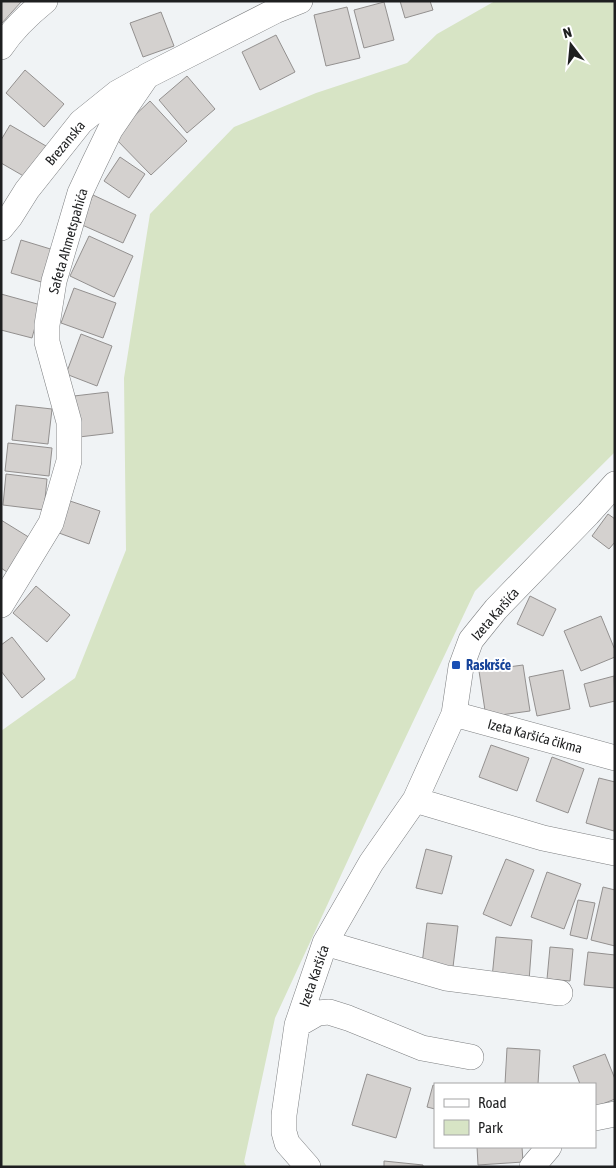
<svg xmlns="http://www.w3.org/2000/svg" width="616" height="1168" viewBox="0 0 616 1168" font-family="'Asap Condensed',sans-serif">
	<style>
		.green { fill: #d7e4c5 }
		.building { fill: #d4d1cf; stroke: #93908f }
		.lines { fill: none; stroke-linecap: round; stroke-linejoin: round }
		.minor-casing { stroke: #7d7f81; stroke-width: 26 }
		.minor { stroke: #fff; stroke-width: 25 }
		.transit-dot { fill: #1a4fb4; stroke: #fff; stroke-width: 2 }
		.labels { text-anchor: middle; stroke-width: 4; stroke-linejoin: round; paint-order: stroke }
		.street-label { font-size: 14px; fill: #1e1f20; stroke: #fff }
		.transit-label { font-size: 14px; font-weight: bold; fill: #164399; stroke: #fff; text-anchor: start }
	</style>
	<rect width="100%" height="100%" fill="#f0f3f5"/>
	<path class="green" d="M 495,1 L 615,1 L 615,452 L 475,591 L 366,821 L 275,1018 L 244,1162 L 247,1167 L 1,1167 L 1,731 L 75,678 L 126,550 L 124,378 L 150,214 L 234,127 L 316,93 L 407,63 L 437,34 Z"/>
	<path class="building" d="M 1,1 L 22,1 L 1,24 Z
		M 400,1 L 430,1 L 433,10 L 405,18 Z
		M 384,2 L 394,40 L 364,48 L 354,10 Z
		M 347,7 L 360,58 L 326,66 L 314,15 Z
		M 161,12 L 174,46 L 143,57 L 130,23 Z
		M 276,35 L 295,72 L 260,90 L 242,52 Z
		M 25,70 L 64,104 L 44,127 L 6,93 Z
		M 187,76 L 215,109 L 187,133 L 159,100 Z
		M 150,101 L 187,141 L 151,175 L 113,136 Z
		M 10,125 L 46,146 L 27,178 L 1,163 L 1,140 Z
		M 120,157 L 145,174 L 129,198 L 104,181 Z
		M 93,195 L 136,215 L 123,243 L 80,224 Z
		M 89,236 L 133,256 L 114,297 L 70,276 Z
		M 21,240 L 57,251 L 48,284 L 11,273 Z
		M 74,288 L 116,303 L 103,338 L 61,323 Z
		M 1,294 L 41,305 L 32,338 L 1,330 Z
		M 81,334 L 112,346 L 97,386 L 66,374 Z
		M 108,392 L 113,433 L 79,437 L 74,396 Z
		M 16,405 L 52,409 L 48,444 L 12,440 Z
		M 8,443 L 52,448 L 49,476 L 5,471 Z
		M 6,474 L 47,479 L 44,510 L 3,505 Z
		M 70,501 L 100,511 L 89,544 L 59,533 Z
		M 608,514 L 615,519 L 615,542 L 609,549 L 592,536 Z
		M 1,520 L 35,541 L 13,576 L 1,568 Z
		M 36,586 L 70,615 L 47,642 L 13,613 Z
		M 530,596 L 556,609 L 543,636 L 517,624 Z
		M 601,616 L 615,650 L 615,657 L 581,671 L 564,631 Z
		M 12,637 L 45,679 L 22,698 L 1,671 L 1,645 Z
		M 523,665 L 530,711 L 486,717 L 479,671 Z
		M 563,670 L 570,709 L 537,716 L 529,677 Z
		M 614,676 L 615,701 L 590,707 L 584,684 Z
		M 491,745 L 529,758 L 517,791 L 479,777 Z
		M 552,757 L 584,769 L 568,813 L 536,801 Z
		M 599,778 L 615,782 L 615,827 L 614,831 L 586,823 Z
		M 426,849 L 452,856 L 442,894 L 416,888 Z
		M 506,859 L 534,870 L 511,926 L 483,914 Z
		M 547,872 L 581,884 L 564,929 L 531,917 Z
		M 603,887 L 615,890 L 615,946 L 591,940 Z
		M 578,900 L 595,903 L 587,939 L 570,935 Z
		M 427,923 L 458,926 L 453,967 L 422,964 Z
		M 496,937 L 532,940 L 529,981 L 492,978 Z
		M 550,947 L 573,949 L 570,981 L 547,979 Z
		M 588,952 L 615,955 L 615,988 L 584,985 Z
		M 507,1048 L 540,1050 L 538,1084 L 505,1084 Z
		M 605,1054 L 615,1079 L 615,1099 L 595,1107 L 595,1084 L 580,1084 L 573,1066 Z
		M 367,1074 L 411,1088 L 396,1138 L 352,1125 Z
		M 433,1085 L 435,1086 L 435,1109 L 427,1107 Z
		M 477,1147 L 522,1147 L 523,1162 L 478,1165 Z
		M 384,1161 L 423,1165 L 423,1167 L 384,1167 Z"/>
	<g class="lines">
		<defs>
			<path id="minor" d="M 1,47 C 13,29 29,14 45,1
				M 1,228 L 10,217 L 27,190 L 81,122 L 117,93 L 142,79
				M 1,605 L 51,523 L 69,461 L 69,422 L 47,342 L 47,325 L 54,281 L 80,193 L 94,163 L 110,130 L 147,76 L 275,11 L 300,1
				M 454,714 L 615,758
				M 415,800 L 543,838 L 615,853
				M 325,943 L 446,978 L 560,993
				M 297,1025 L 318,1013 L 329,1012 L 348,1018 L 422,1048 L 471,1057
				M 595,1118 L 615,1114
				M 308,1167 L 287,1143 L 284,1132 L 284,1115 L 297,1025 L 325,943 L 371,863 L 415,800 L 454,714 L 461,667 L 471,640 L 496,609 L 588,514 L 615,484
				M 532,1167 L 549,1147"/>
		</defs>
		<use href="#minor" class="minor-casing"/>
		<use href="#minor" class="minor"/>
	</g>
	<rect class="transit-dot" x="451" y="660" width="10" height="10" rx="2.5"/>
	<g class="labels">
		<g class="street-label">
			<text transform="translate(65 143) rotate(-50)" y="5">Brezanska</text>
			<text transform="translate(68 241) rotate(-74)" y="5">Safeta Ahmetspahića</text>
			<text transform="translate(495 614) rotate(-49)" y="5">Izeta Karšića</text>
			<text transform="translate(535 736) rotate(15)" y="5">Izeta Karšića čikma</text>
			<text transform="translate(314 976) rotate(-71)" y="5">Izeta Karšića</text>
		</g>
		<g class="transit-label">
			<text x="466" y="670">Raskršće</text>
		</g>
	</g>
	<rect width="616" height="1168" fill="none" stroke="#1e1f20" stroke-width="5"/>
	<rect x="434" y="1083" width="162" height="65" fill="#ffffff" stroke="#a5a5a6"/>
	<rect x="444" y="1099" width="25" height="8" fill="#ffffff" stroke="#a5a5a6"/>
	<text x="478" y="1108" font-size="15" fill="#1e1f20">Road</text>
	<rect x="444" y="1120" width="25" height="15" fill="#d7e4c5" stroke="#a5a5a6"/>
	<text x="478" y="1133" font-size="15" fill="#1e1f20">Park</text>
	<g transform="translate(571 45) rotate(344)" stroke="#ffffff" stroke-width="4" paint-order="stroke">
	<path d="M0-4L9 19L0 12L-9 19Z" fill="#1e1f20"/>
	<text y="-8" font-size="14" font-weight="bold" text-anchor="middle" fill="#1e1f20">N</text>
	</g>
</svg>
